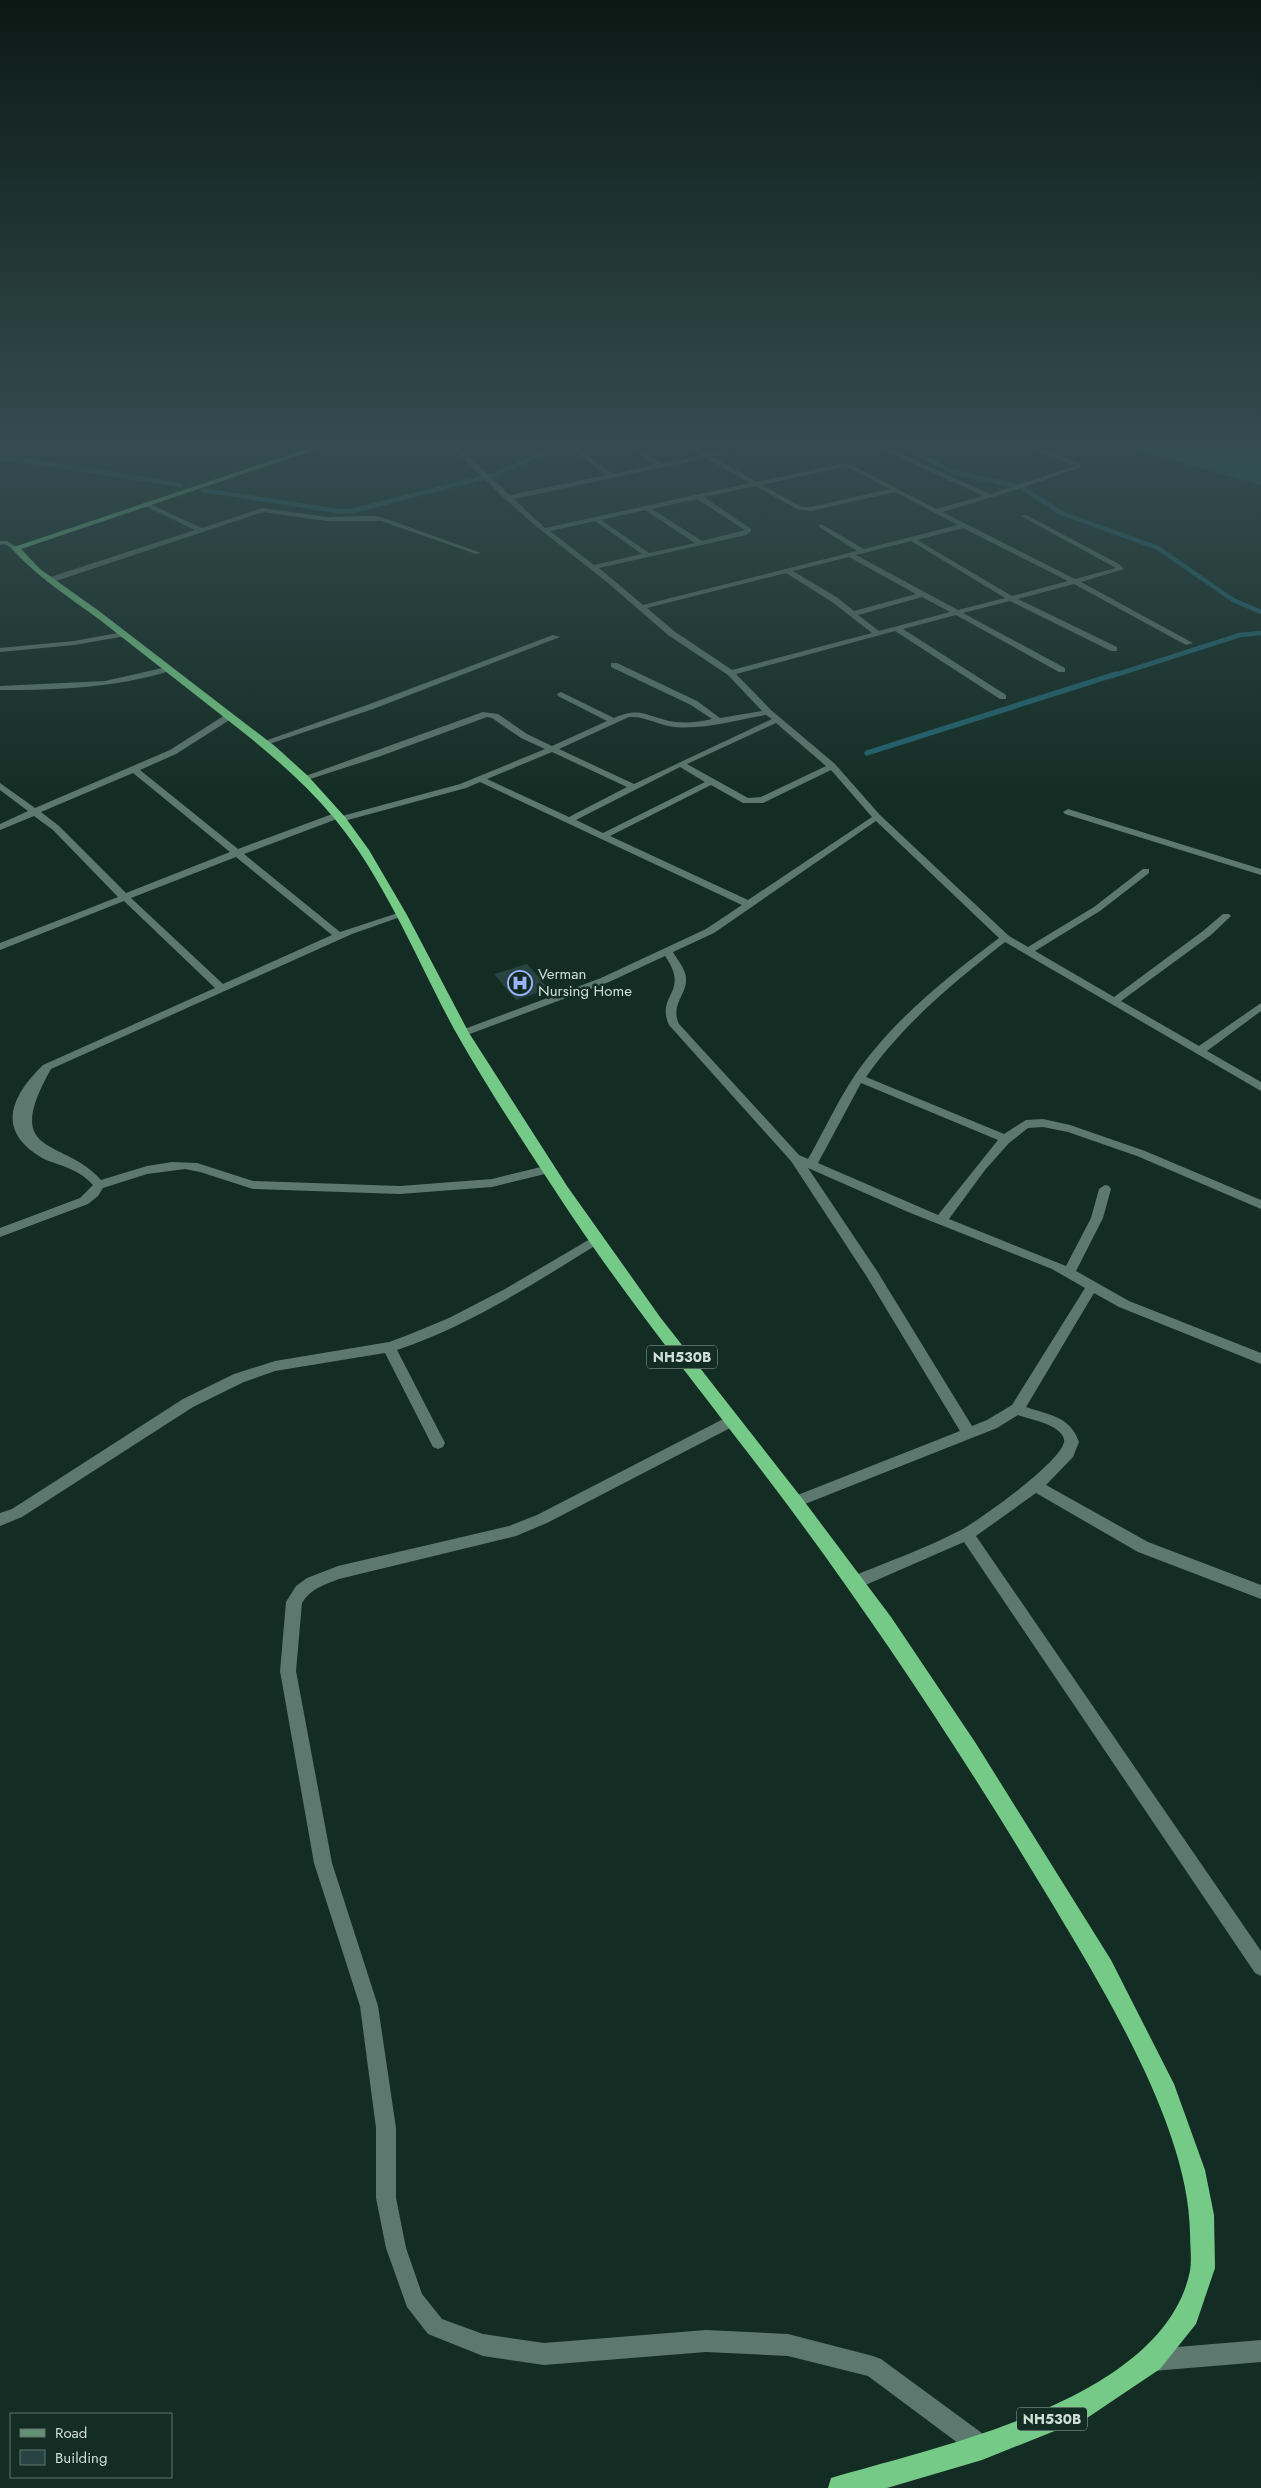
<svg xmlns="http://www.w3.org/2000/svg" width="1261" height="2488" viewBox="0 0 1261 2488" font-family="Jost,sans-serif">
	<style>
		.water { fill: #22636e }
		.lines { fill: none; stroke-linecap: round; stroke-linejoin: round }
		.stream-far1 { stroke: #22636e; stroke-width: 4.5 }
		.stream { stroke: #22636e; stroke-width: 5.5 }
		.building { fill: #274442 }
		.street { fill: #5d786e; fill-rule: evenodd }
		.secondary { fill: #649175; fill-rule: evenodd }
		.highway { fill: #74ca86; fill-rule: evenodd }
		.labels { text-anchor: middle; stroke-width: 5; stroke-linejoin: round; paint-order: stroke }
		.shield { fill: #142d24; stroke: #98a9a2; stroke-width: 1 }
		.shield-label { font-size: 14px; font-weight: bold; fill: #d0ded8 }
		.poi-label { font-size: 15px; fill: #d0ded8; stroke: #142d24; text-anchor: start }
	</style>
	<rect width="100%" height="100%" fill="#142d24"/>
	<path class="water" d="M 1131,448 L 1261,448 L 1261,485 L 1146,453 Z"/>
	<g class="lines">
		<path class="stream-far1" d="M 907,448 L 952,472 L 1021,487 L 1061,513 L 1158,548 L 1233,600 L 1261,612
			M 0,459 L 22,460 L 181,485
			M 203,490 L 337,511 L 352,511 L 494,475 L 555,448
			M 1112,676 L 1240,635 L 1261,633"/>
		<path class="stream" d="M 867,753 L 1116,674"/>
	</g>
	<path class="building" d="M 527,964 L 549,989 L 516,1000 L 494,974 Z"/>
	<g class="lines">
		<path class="street" d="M 453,448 L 459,448 L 510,495 L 606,475 L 571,448 L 578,448 L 613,474 L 655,465 L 630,448 L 637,448 L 661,464 L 701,456 L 689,448 L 696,448 L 708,454 L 735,450 L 735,452 L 713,457 L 757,482 L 839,464 L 852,465 L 936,509 L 983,496 L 880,448 L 888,448 L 990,494 L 1075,466 L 1030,448 L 1038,448 L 1080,463 L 1081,467 L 1016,490 L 942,512 L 1075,579 L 1116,568 L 1021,516 L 1026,515 L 1119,564 L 1124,569 L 1081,582 L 1193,643 L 1186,645 L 1074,584 L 1018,599 L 1117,647 L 1117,651 L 1111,651 L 1010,601 L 963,613 L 1065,668 L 1065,672 L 1059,672 L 956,615 L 903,629 L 1006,695 L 1006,699 L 1000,699 L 895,631 L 736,674 L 771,710 L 835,764 L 880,815 L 1009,936 L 1028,947 L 1094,907 L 1143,869 L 1149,869 L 1149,873 L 1100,911 L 1035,951 L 1114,997 L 1203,931 L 1223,914 L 1229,914 L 1231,916 L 1211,935 L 1121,1001 L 1199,1046 L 1261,1003 L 1261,1011 L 1207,1051 L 1261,1082 L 1261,1091 L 1005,942 C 954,982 904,1023 866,1077 L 1004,1134 L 1026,1120 L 1043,1119 L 1070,1125 L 1145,1151 L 1261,1200 L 1261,1209 L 1137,1156 L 1068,1132 L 1043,1127 L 1028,1128 L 1009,1143 L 985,1170 L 949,1219 L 1066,1266 L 1091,1218 L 1099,1189 L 1105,1185 L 1109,1186 L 1111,1189 L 1103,1218 L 1076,1271 L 1129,1301 L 1261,1353 L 1261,1364 L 1119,1307 L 1094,1293 L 1026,1407 C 1049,1415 1070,1416 1079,1442 L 1073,1457 L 1046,1485 L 1148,1542 L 1261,1585 L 1261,1599 L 1138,1552 L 1036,1493 L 976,1536 L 1261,1951 L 1261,1976 L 1255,1973 L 964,1542 L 854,1590 L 849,1588 L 846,1583 L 849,1578 C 886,1562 925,1549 961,1530 C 978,1521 1069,1457 1064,1439 C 1060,1424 1031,1420 1018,1415 L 997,1428 L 800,1506 L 795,1508 L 790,1506 L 788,1502 L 790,1498 L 960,1431 L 867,1277 L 791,1161 L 669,1025 C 655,994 691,993 665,956 L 609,982 L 467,1035 L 463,1036 L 458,1033 L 459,1031 L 601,978 L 706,929 L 742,905 L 480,782 L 466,788 L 344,821 L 338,821 L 337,819 L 244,854 L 340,932 L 398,913 L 404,913 L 406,915 L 352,934 L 51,1069 C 0,1159 64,1137 101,1180 L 147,1166 L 172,1162 L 197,1163 L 253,1181 L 400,1186 L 492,1179 L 549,1165 L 555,1169 L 553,1172 L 492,1187 L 400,1194 L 253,1189 L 200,1172 L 185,1169 L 147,1174 L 103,1188 L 98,1196 L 88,1204 L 0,1237 L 0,1228 L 80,1198 L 93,1185 C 81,1171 63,1166 46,1160 C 0,1135 4,1103 43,1065 L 215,988 L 124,901 L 0,950 L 0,943 L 118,897 L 53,830 L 34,816 L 0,830 L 0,824 L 28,811 L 0,790 L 0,783 L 35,808 L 170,750 L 225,715 L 231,715 L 231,719 L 176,754 L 140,770 L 238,849 L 335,813 L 341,813 L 342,816 L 460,784 L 545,749 L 521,738 L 492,718 L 487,717 L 378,757 L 307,780 L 300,778 L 483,712 L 498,714 L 527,734 L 552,746 L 607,721 L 558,696 L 557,694 L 561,692 L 614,718 C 643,705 649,719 676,722 C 688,723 700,722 712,719 L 691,705 L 611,667 L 611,663 L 617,663 L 697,701 L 720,718 L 762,711 L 728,675 L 668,635 L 608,583 L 537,527 L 505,499 ZM 706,458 L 750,483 L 545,528 L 514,499 ZM 839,468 L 849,468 L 890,489 L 811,507 L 802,507 L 762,485 ZM 755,486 L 799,510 L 811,511 L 895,492 L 958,525 L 864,549 L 823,525 L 819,525 L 819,527 L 857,551 L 643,605 L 599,568 L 746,535 L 751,531 L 751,529 L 704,497 ZM 697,499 L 745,530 L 702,541 L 652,509 ZM 645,510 L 695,543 L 649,553 L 601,520 ZM 595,521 L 642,554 L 594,565 L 550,531 ZM 963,528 L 1068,581 L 1012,596 L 917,540 ZM 911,541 L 1005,598 L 958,610 L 856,555 ZM 849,557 L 916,594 L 854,611 L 838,598 L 793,571 ZM 786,573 L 832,602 L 872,633 L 732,670 L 674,631 L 647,608 ZM 922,597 L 950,612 L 879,631 L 858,615 ZM 766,715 L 772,719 L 634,784 L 559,749 L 629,717 C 645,716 658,725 674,727 C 704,730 737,720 766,715 ZM 776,723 L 826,766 L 761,797 L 748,798 L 687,764 ZM 552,752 L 627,787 L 569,817 L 487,779 ZM 680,767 L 705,782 L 603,833 L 576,820 ZM 831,770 L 872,817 L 748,900 L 610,836 L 711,785 L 743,803 L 763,803 ZM 133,773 L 230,852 L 126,893 L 59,826 L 41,812 ZM 876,821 L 999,938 C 946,978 893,1020 855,1075 C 837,1102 824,1131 808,1159 L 799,1155 L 679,1024 C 669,1002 691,993 685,973 C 683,966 677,959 673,952 L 714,933 ZM 236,857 L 332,935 L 223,984 L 131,898 ZM 861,1083 L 998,1140 L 938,1215 L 818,1163 ZM 808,1168 L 908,1212 L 1052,1269 L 1085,1288 L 1012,1405 L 987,1420 L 972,1426 L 877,1271 Z
			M 145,502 L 202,528 L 262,508 L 327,517 L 375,516 L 384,518 L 481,553 L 476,554 L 381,521 L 327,521 L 263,512 L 53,582 L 47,582 L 47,578 L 195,530 L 143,505 L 143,503 Z
			M 123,632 L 126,632 L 126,636 L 74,645 L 0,652 L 0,648 L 74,641 Z
			M 553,635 L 560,637 L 373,709 L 266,745 L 259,743 L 367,705 Z
			M 167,667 L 170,667 L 170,671 C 114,688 58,690 0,690 L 0,686 L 105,681 Z
			M 1068,809 L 1261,869 L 1261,875 L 1065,814 L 1063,812 Z
			M 597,1235 L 601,1236 L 603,1239 L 601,1242 C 535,1283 471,1325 397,1350 L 445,1443 L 443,1447 L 438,1449 L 433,1447 L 385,1353 L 275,1371 L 244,1382 L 193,1407 L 22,1517 L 0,1526 L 0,1513 L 12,1509 L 183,1399 L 234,1374 L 275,1361 L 389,1342 L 408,1335 L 449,1318 L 505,1289 Z
			M 731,1415 L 736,1417 L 738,1421 L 736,1425 L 547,1523 L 516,1536 L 339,1579 C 324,1585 310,1589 302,1603 L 296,1671 L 332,1863 L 378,2006 L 396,2128 L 396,2198 L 406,2248 L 422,2294 L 442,2319 L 483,2334 L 544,2343 L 706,2330 L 788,2334 L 873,2356 L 881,2359 L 990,2439 L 993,2447 L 990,2455 L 982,2458 L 974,2455 L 868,2376 L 788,2356 L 706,2352 L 544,2365 L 483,2356 L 428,2334 L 407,2307 L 386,2248 L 376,2198 L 376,2128 L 360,2006 L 314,1863 L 280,1671 L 286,1602 L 296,1586 L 307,1578 L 338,1566 L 509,1526 L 537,1515 Z
			M 1261,2340 L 1261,2362 L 1153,2371 L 1145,2368 L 1142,2360 L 1145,2352 L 1153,2349 Z"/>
		<path class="secondary" d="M 0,541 L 7,541 L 18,548 L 15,550 L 4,544 L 0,545 Z"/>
		<path class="highway" d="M 309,448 L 320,448 L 21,549 L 40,569 L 99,611 L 276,747 L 308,776 L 345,817 L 369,850 L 407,915 L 469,1033 L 567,1186 L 660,1317 L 801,1497 L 891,1617 L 975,1742 L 1111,1960 L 1174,2084 L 1205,2170 L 1214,2215 L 1215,2268 L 1196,2324 L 1160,2369 L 1087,2418 L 982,2460 L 887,2488 L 828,2488 L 831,2478 L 841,2475 C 947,2444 1164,2398 1190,2271 C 1192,2259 1190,2245 1190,2233 C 1189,2129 1106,1994 1053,1905 C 972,1770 886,1638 792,1511 C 713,1405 628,1303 556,1192 C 521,1139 485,1084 454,1029 C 417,960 384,878 334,818 C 298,775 255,741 211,707 C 174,678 137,649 100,620 C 69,597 37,577 11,548 Z"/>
	</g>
	<linearGradient id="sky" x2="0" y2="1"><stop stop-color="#0b1914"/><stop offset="0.56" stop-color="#344c50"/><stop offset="1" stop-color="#344c50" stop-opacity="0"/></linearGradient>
	<rect width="1261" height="796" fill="url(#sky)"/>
	<defs>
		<symbol id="hospital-ring" viewBox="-11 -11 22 22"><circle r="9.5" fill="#142d24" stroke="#9eb4fd" stroke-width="1.5"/><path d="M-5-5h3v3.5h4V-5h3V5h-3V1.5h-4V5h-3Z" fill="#9eb4fd"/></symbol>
	</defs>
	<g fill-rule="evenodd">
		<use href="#hospital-ring" x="506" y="969" width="28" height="28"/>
	</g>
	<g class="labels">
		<g class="shield">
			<rect x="647" y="1345.5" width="70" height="23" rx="4"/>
			<rect x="1017" y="2407.5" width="70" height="23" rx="4"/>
		</g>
		<g class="shield-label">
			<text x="682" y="1362">NH530B</text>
			<text x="1052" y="2424">NH530B</text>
		</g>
		<g class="poi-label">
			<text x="538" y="979">Verman<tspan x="538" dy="17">Nursing Home</tspan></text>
		</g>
	</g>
	<rect x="10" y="2413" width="162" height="65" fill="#142d24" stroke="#5f746c"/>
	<rect x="20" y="2429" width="25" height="8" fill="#649175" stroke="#5f746c"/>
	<text x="55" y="2438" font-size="15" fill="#d0ded8">Road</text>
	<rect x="20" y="2450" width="25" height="15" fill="#274442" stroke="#5f746c"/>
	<text x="55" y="2463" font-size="15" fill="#d0ded8">Building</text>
</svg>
